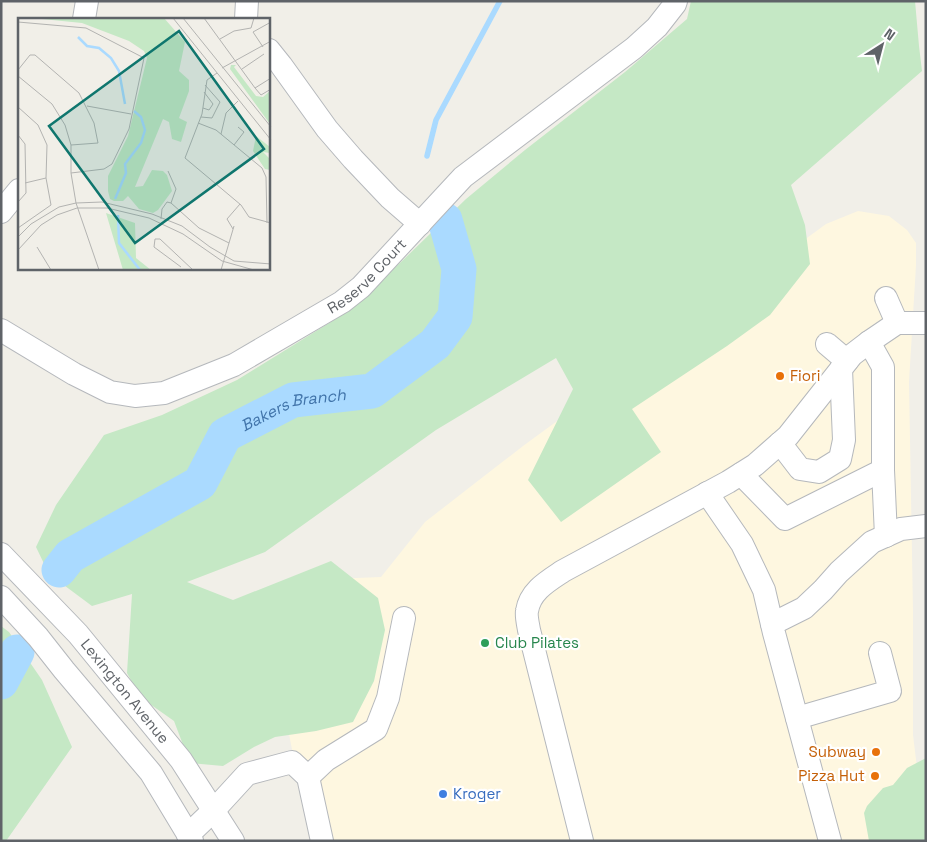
<svg xmlns="http://www.w3.org/2000/svg" width="927" height="842" viewBox="0 0 927 842" font-family="'Space Grotesk',sans-serif">
	<style>
		.commercial { fill: #fef7e0 }
		.green { fill: #c5e8c5 }
		.lines { fill: none; stroke-linecap: round; stroke-linejoin: round }
		.stream { stroke: #aadaff; stroke-width: 5.5 }
		.river { stroke: #aadaff; stroke-width: 35 }
		.minor-casing { stroke: #b5b8bc; stroke-width: 24 }
		.minor { stroke: #fff; stroke-width: 22 }
		.food-dot { fill: #e8710a; stroke: #fff; stroke-width: 2 }
		.leisure-dot { fill: #2e9e5b; stroke: #fff; stroke-width: 2 }
		.shop-dot { fill: #3f7fe0; stroke: #fff; stroke-width: 2 }
		.labels { text-anchor: middle; stroke-width: 4.5; stroke-linejoin: round; paint-order: stroke }
		.street-label { font-size: 15px; fill: #5f6368; stroke: #fff }
		.food-label { font-size: 15px; fill: #c56008; stroke: #fff; text-anchor: end }
		.leisure-label { font-size: 15px; fill: #27864d; stroke: #fff; text-anchor: start }
		.shop-label { font-size: 15px; fill: #366cbe; stroke: #fff; text-anchor: start }
		.water-label { font-size: 16px; font-style: italic; fill: #4174aa; stroke: #fff }
		.inset-river { fill: none; stroke: #aadaff; stroke-width: 2.5 }
		.inset-road { fill: none; stroke: #b3b3b1; stroke-width: 1 }
		.view { fill: #0f766e; fill-opacity: 0.15; stroke: #0f766e; stroke-width: 2.5 }
		.inset-edge { fill: none; stroke: #5f6368; stroke-width: 2.5 }
	</style>
	<rect width="100%" height="100%" fill="#f1efe8"/>
	<path class="commercial" d="M 858,211 L 889,216 L 907,230 L 916,243 L 916,265 L 909,382 L 913,611 L 913,735 L 926,841 L 310,841 L 278,678 L 307,580 L 381,577 L 425,522 L 523,446 L 826,224 Z"/>
	<path class="green" d="M 691,1 L 915,1 L 919,46 L 922,71 L 791,185 L 805,225 L 810,264 L 770,315 L 727,346 L 632,409 L 661,452 L 561,522 L 528,480 L 573,389 L 556,358 L 436,430 L 265,552 L 187,582 L 233,600 L 331,561 L 378,598 L 385,630 L 374,681 L 353,722 L 316,731 L 275,737 L 254,747 L 223,766 L 190,763 L 174,721 L 140,697 L 127,673 L 132,594 L 92,606 L 49,574 L 36,547 L 56,505 L 104,435 L 162,415 L 237,380 L 334,320 L 401,262 L 466,199 L 525,150 L 625,72 L 687,19 Z
		M 1,626 L 9,632 L 42,680 L 72,747 L 6,841 L 1,841 Z
		M 926,758 L 926,841 L 869,841 L 864,813 L 867,806 L 883,788 L 893,785 L 907,768 Z"/>
	<g class="lines">
		<path class="stream" d="M 427,156 L 436,120 L 500,1"/>
		<g class="river">
			<path id="s1" d="M 59,570 L 70,556 L 200,483 L 225,435 L 293,400 L 372,391 L 435,344 L 455,317 L 459,269 L 445,220"/>
			<path d="M 1,682 L 17,652"/>
		</g>
		<defs>
			<g id="minor">
				<path d="M 84,19 L 87,1"/>
				<path d="M 246,19 L 247,1"/>
				<path d="M 269,50 L 281,65 L 327,129 L 353,159 L 390,198 L 420,224"/>
				<path d="M 1,212 L 19,190"/>
				<path d="M 886,298 L 897,323"/>
				<path id="s2" d="M 1,330 L 74,374 L 110,392 L 135,396 L 164,393 L 234,365 L 342,302 L 361,287 L 463,177 L 634,48 L 657,27 L 675,4 L 676,1"/>
				<path d="M 827,344 L 847,361"/>
				<path d="M 780,443 L 800,469 L 819,472 L 840,459 L 844,440 L 841,369"/>
				<path d="M 883,470 L 886,536"/>
				<path d="M 741,474 L 785,519 L 883,470 L 883,367 L 869,342"/>
				<path d="M 707,493 L 742,544 L 764,590 L 774,633 L 830,841"/>
				<path id="s3" d="M 1,554 L 78,634 L 181,760 L 233,841"/>
				<path d="M 1,597 L 38,637 L 64,670 L 151,773 L 192,841"/>
				<path d="M 772,624 L 804,608 L 823,590 L 839,572 L 872,542 L 901,529 L 926,526"/>
				<path d="M 797,718 L 890,691 L 880,653"/>
				<path d="M 308,777 L 326,760 L 376,729 L 388,698 L 404,618"/>
				<path d="M 188,835 L 214,810 L 247,774 L 292,762 L 308,777 L 322,841"/>
				<path d="M 582,841 L 529,630 C 528,624 526,616 527,611 C 530,591 548,581 563,571 L 728,482 L 755,465 L 788,436 L 852,355 L 869,342 L 897,323 L 926,323"/>
			</g>
		</defs>
		<use href="#minor" class="minor-casing"/>
		<use href="#minor" class="minor"/>
	</g>
	<g class="food-dot">
		<circle cx="780" cy="376" r="5"/>
		<circle cx="876" cy="752" r="5"/>
		<circle cx="875" cy="776" r="5"/>
	</g>
	<circle class="leisure-dot" cx="485" cy="643" r="5"/>
	<circle class="shop-dot" cx="443" cy="794" r="5"/>
	<g class="labels">
		<g class="street-label">
			<text dy="5" stroke="none"><textPath href="#s2" startOffset="416">Reserve Court</textPath></text>
			<text dy="5" stroke="none"><textPath href="#s3" startOffset="185">Lexington Avenue</textPath></text>
		</g>
		<g class="food-label">
			<text x="790" y="381" text-anchor="start">Fiori</text>
			<text x="866" y="757">Subway</text>
			<text x="865" y="781">Pizza Hut</text>
		</g>
		<g class="leisure-label">
			<text x="495" y="648">Club Pilates</text>
		</g>
		<g class="shop-label">
			<text x="453" y="799">Kroger</text>
		</g>
		<g class="water-label">
			<text dy="6" stroke="none"><textPath href="#s1" startOffset="295">Bakers Branch</textPath></text>
		</g>
	</g>
	<g transform="translate(18 18)">
		<rect width="252" height="252" fill="#f1efe8"/>
		<path d="M 14,0 L 146,0 L 167,24 L 161,53 L 171,62 L 171,73 L 161,100 L 169,104 L 163,124 L 154,121 L 151,104 L 145,101 L 117,169 L 125,168 L 134,152 L 145,153 L 149,157 L 154,173 L 140,192 L 135,195 L 121,191 L 110,178 L 105,183 L 96,183 L 92,181 L 90,173 L 90,158 L 110,118 L 129,40 L 126,33 L 111,23 L 64,5 ZM 213,47 L 218,47 L 216,49 L 238,78 L 245,79 L 252,73 L 252,106 L 212,51 ZM 238,118 L 252,129 L 252,135 L 245,134 L 252,141 L 252,152 L 247,151 L 235,133 ZM 88,195 L 117,205 L 118,240 L 133,252 L 105,252 Z" fill="#c5e8c5"/>
		<path class="inset-river" d="M 60,19 L 69,28 L 81,30 L 93,40 L 101,53 L 107,86M 97,181 L 108,155 L 107,146 L 123,125 L 127,112 L 123,99 L 116,93M 100,197 L 101,225 L 122,252"/>
		<path class="inset-road" d="M 155,0 L 253,122M 165,0 L 253,109M 186,0 L 237,70 L 253,60M 0,4 L 68,10 L 126,40 L 111,111 L 94,146 L 86,151 L 53,155M 202,21 L 216,13 L 233,10 L 236,0M 245,29 L 235,14 L 253,4M 204,50 L 253,23M 224,51 L 246,36M 0,52 L 12,37 L 17,37 L 61,75 L 76,105 L 80,125 L 53,127M 199,55 L 189,62 L 184,96 L 167,140 L 223,187 L 231,199 L 253,205M 0,58 L 34,86 L 47,107 L 53,127 L 53,155 L 58,185 L 81,252M 237,70 L 243,77 L 253,71M 69,88 L 113,96M 0,89 L 20,107 L 29,127 L 28,160 L 7,165M 185,90 L 191,92 L 195,86 L 186,74M 183,99 L 194,100 L 202,84 L 187,67M 180,105 L 198,112 L 244,150 L 248,159 L 249,205M 203,116 L 208,95 L 220,83M 0,117 L 7,126 L 8,175 L 0,184M 216,127 L 226,114 L 220,109M 150,153 L 158,171 L 153,185M 143,201 L 144,191 L 149,184 L 153,185 L 181,210 L 211,225 L 203,252M 0,210 L 33,187 L 28,160M 215,211 L 209,201 L 222,186M 0,219 L 13,206 L 41,189 L 58,185 L 84,184 L 134,196 L 164,208 L 192,229 L 216,243 L 253,246M 211,225 L 216,208M 19,229 L 33,252M 0,232 L 23,207 L 39,197 L 59,190 L 89,190 L 131,200 L 165,216 L 204,243 L 236,252M 163,249 L 136,229 L 137,221 L 142,221 L 175,252"/>
		<path class="view" d="M 161,13 L 246,131 L 117,225 L 31,108 Z"/>
		<rect width="252" height="252" class="inset-edge"/>
	</g>
	<rect width="927" height="842" fill="none" stroke="#5f6368" stroke-width="5"/>
	<g transform="translate(882 45) rotate(36)" stroke="#ffffff" stroke-width="4" paint-order="stroke">
	<path d="M0-4L9 19L0 12L-9 19Z" fill="#5f6368"/>
	<text y="-8" font-size="14" font-weight="bold" text-anchor="middle" fill="#5f6368">N</text>
	</g>
</svg>
